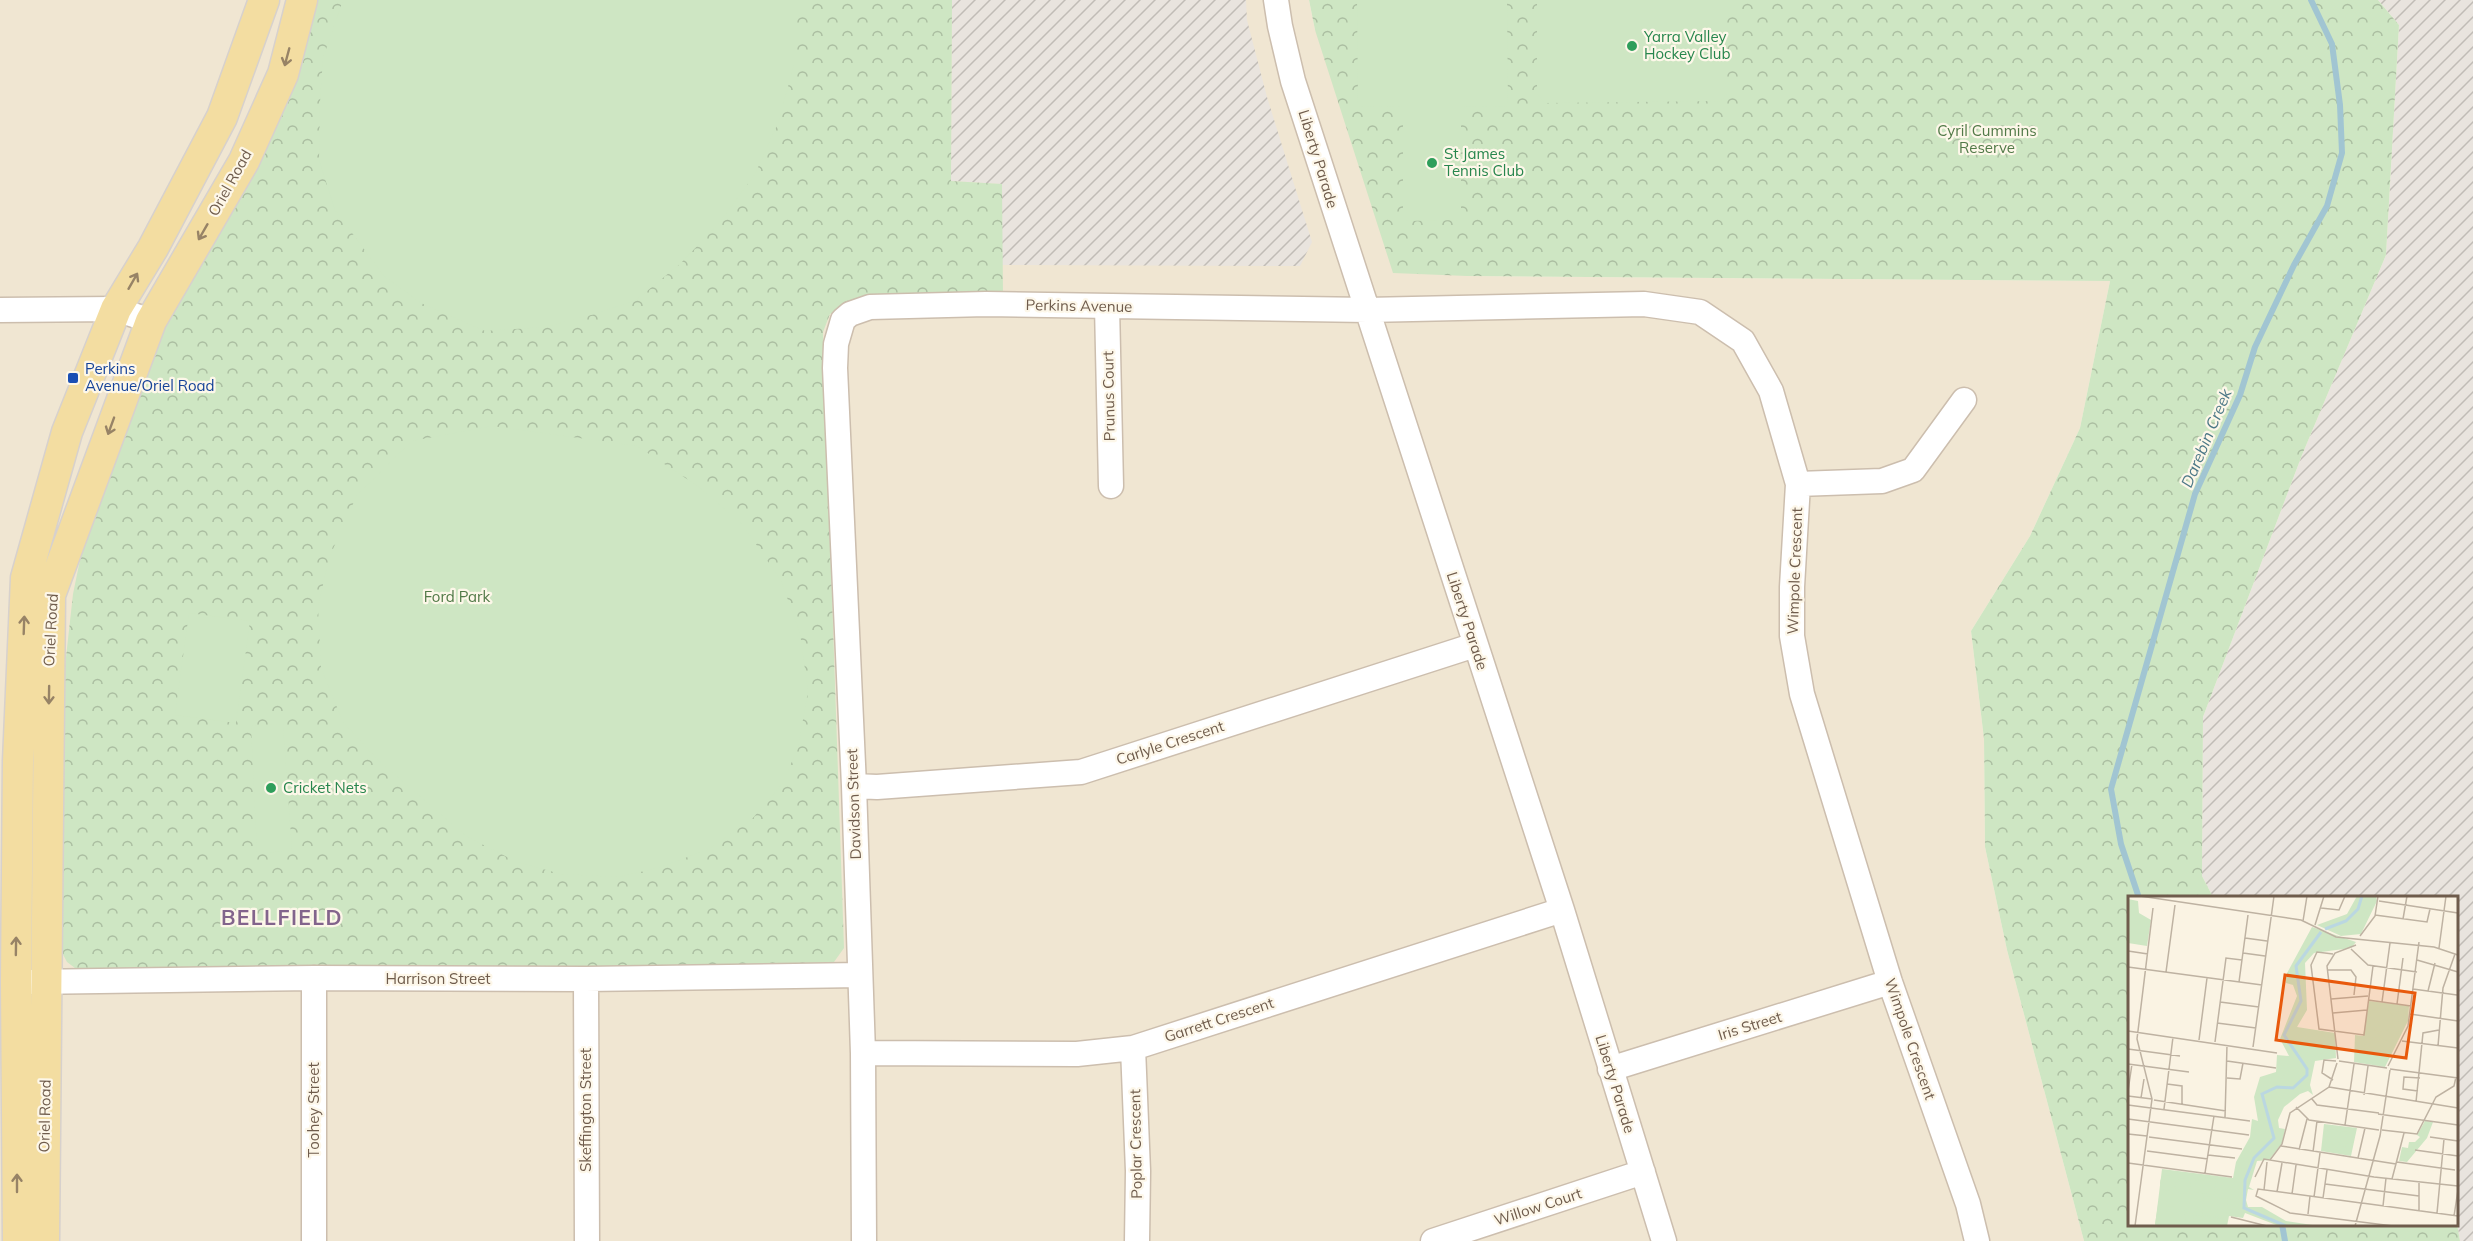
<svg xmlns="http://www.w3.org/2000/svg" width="2473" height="1241" viewBox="0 0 2473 1241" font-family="Mulish,sans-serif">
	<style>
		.residential { fill: #f0e6d2 }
		.industrial { fill: url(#industrial-furrows) }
		.park { fill: url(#park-crowns) }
		.pitch { fill: #cee6c3 }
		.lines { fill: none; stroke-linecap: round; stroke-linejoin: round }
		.stream { stroke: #a1c5d2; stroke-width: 6 }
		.minor-casing { stroke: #ccbeae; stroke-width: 27 }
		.major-casing { stroke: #d7d1cd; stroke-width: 33 }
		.minor { stroke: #fff; stroke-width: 24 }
		.major { stroke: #f3dda1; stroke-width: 30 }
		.oneway { stroke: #978366 }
		.leisure-dot { fill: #2e9e5b; stroke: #fdf7e9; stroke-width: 2 }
		.transit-dot { fill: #1a4fb4; stroke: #fdf7e9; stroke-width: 2 }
		.labels { text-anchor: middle; stroke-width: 4.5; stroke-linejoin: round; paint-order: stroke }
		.leisure-label { font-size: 15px; fill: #27864d; stroke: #fdf7e9; text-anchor: start }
		.park-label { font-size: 15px; fill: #527a48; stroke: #fdf7e9 }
		.street-label { font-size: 15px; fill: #6f5c4c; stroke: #fdf7e9 }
		.transit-label { font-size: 15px; fill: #164399; stroke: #fdf7e9; text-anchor: start }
		.water-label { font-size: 16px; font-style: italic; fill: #4c7887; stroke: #fdf7e9 }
		.district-label { font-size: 21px; font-weight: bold; letter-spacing: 1.5px; fill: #82648c; stroke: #fdf7e9 }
		.inset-river { fill: none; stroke: #bad7e1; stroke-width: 3 }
		.inset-road { fill: none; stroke: #beb2a2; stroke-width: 1.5 }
		.view { fill: #e8590c; fill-opacity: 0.15; stroke: #e8590c; stroke-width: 3 }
		.inset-edge { fill: none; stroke: #6f5c4c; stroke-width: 3 }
	</style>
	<defs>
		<pattern id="industrial-furrows" width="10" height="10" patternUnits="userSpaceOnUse" patternTransform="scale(1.5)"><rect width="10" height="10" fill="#e9e4de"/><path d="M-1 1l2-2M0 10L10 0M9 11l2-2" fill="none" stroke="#c1bcb6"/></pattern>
		<pattern id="park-crowns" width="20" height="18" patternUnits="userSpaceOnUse" patternTransform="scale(1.5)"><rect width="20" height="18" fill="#cee6c3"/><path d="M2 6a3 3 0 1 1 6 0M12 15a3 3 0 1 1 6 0" fill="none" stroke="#abbea1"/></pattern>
	</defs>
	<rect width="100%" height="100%" fill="#faf3e3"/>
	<path class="residential" d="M 0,0 L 1309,0 L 1315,30 L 1467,276 L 2110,281 L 2080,428 L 2030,536 L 1971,631 L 1984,739 L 1985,847 L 2007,950 L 2084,1241 L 0,1241 Z"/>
	<path class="industrial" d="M 952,0 L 1246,0 L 1247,20 L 1267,97 L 1312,242 L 1300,266 L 1002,265 L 1002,184 L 951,181 Z
		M 2378,0 L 2473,0 L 2473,1241 L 2460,1241 L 2457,1224 L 2456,898 L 2213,897 L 2202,876 L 2203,717 L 2302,455 L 2386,255 L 2399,25 Z"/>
	<path class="park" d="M 307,0 L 952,0 L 951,181 L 1002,184 L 1003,294 L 856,298 L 830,314 L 823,332 L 844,948 L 834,962 L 820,968 L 79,971 L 67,962 L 59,947 L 62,693 L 73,594 L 88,521 L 131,400 Z
		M 1309,0 L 2378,0 L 2399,25 L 2386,255 L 2302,455 L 2203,717 L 2202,876 L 2213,897 L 2130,898 L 2130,1224 L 2457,1224 L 2460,1241 L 2084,1241 L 2007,950 L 1985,847 L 1984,739 L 1971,631 L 2030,536 L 2080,428 L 2110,281 L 1467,276 L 1393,273 L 1315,30 Z"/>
	<path class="pitch" d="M 343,0 L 794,0 L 794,65 L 778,123 L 755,174 L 719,223 L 680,264 L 636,300 L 595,314 L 545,327 L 485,331 L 421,303 L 384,276 L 335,210 L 319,160 L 320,102 L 323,58 Z
		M 1357,0 L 1507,0 L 1508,106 L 1461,107 L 1461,220 L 1403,221 L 1403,107 L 1358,106 Z
		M 1537,0 L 1727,0 L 1727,93 L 1721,101 L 1545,103 L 1537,94 Z
		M 492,426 L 637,446 L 699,487 L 743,525 L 781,581 L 800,633 L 808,691 L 798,748 L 782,784 L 752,819 L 709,849 L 658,868 L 618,877 L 561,874 L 517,862 L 466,836 L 378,760 L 343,722 L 321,668 L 318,607 L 329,558 L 357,495 L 412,441 Z
		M 189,613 L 250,621 L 236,723 L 175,715 Z
		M 283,724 L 292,850 L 257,854 L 251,726 Z"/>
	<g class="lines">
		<path class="stream" d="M 2139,898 L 2121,844 L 2111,789 L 2195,494 L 2240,395 L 2255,347 L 2294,265 L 2327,206 L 2342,153 L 2340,105 L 2332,44 L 2311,0
			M 2282,1224 L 2285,1241"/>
		<defs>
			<path id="minor" d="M 1276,0 L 1280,26 L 1293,81 L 1562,910 L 1664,1241
				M 1107,306 L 1111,486
				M 0,310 L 116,309 L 151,321
				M 1798,484 L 1882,481 L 1913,470 L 1964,400
				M 854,786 L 877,787 L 1081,772 L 1475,645
				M 586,979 L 587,1241
				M 30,982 L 314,978 L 586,979 L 860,975
				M 1133,1048 L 1138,1171 L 1137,1241
				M 863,1053 L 1077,1054 L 1133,1048 L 1562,910
				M 1610,1069 L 1890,982
				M 314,1241 L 314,978
				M 864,1241 L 863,1053 L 854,786 L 835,368 L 836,344 L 843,320 L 850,314 L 870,307 L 986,304 L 1367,310 L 1644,304 L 1700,312 L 1743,341 L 1771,391 L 1798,484 L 1792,587 L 1792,636 L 1802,694 L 1890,982 L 1968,1204 L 1977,1241
				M 1433,1241 L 1643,1172"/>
			<path id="major" d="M 18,1241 L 16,982 L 18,761 L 26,578 L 67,432 L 116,309 L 153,248 L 222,117 L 264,0
				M 44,1241 L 50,595 L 151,321 L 244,161 L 283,74 L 302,0"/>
		</defs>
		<use href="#minor" class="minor-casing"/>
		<use href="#major" class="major-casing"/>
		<use href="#minor" class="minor"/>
		<use href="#major" class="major"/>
	</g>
	<defs><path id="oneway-shaft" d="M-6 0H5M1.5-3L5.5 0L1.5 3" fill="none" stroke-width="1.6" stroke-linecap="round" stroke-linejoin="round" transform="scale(1.5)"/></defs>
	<g class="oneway">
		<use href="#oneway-shaft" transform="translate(287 57) rotate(105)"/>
		<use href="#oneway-shaft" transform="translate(203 232) rotate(120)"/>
		<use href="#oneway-shaft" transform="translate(133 281) rotate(-60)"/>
		<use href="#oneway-shaft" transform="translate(111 426) rotate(110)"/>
		<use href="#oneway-shaft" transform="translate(24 625) rotate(-88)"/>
		<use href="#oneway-shaft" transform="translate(49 695) rotate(91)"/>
		<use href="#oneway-shaft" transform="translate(16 946) rotate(-89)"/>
		<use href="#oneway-shaft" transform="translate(17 1183) rotate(-90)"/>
	</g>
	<g class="leisure-dot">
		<circle cx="1632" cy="46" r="6"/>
		<circle cx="1432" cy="163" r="6"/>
		<circle cx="271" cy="788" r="6"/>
	</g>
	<rect class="transit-dot" x="67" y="372" width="12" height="12" rx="3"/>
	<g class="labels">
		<g class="leisure-label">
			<text x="1644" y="42">Yarra Valley<tspan x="1644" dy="17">Hockey Club</tspan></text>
			<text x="1444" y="159">St James<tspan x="1444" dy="17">Tennis Club</tspan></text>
			<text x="283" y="793">Cricket Nets</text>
		</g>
		<g class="park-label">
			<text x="1987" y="136">Cyril Cummins<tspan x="1987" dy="17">Reserve</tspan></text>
			<text x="457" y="602">Ford Park</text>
		</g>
		<g class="street-label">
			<text transform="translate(1318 159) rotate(73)" y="5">Liberty Parade</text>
			<text transform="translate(230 183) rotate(-61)" y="5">Oriel Road</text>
			<text transform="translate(1079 306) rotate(1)" y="5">Perkins Avenue</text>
			<text transform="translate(1109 396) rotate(-91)" y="5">Prunus Court</text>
			<text transform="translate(1795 571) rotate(-88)" y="5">Wimpole Crescent</text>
			<text transform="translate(1467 621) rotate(72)" y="5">Liberty Parade</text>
			<text transform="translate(51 630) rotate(-87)" y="5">Oriel Road</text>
			<text transform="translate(1170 743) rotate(-18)" y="5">Carlyle Crescent</text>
			<text transform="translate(854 804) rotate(-92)" y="5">Davidson Street</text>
			<text x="438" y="984">Harrison Street</text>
			<text transform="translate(1219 1020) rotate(-18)" y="5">Garrett Crescent</text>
			<text transform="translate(1750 1026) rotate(-17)" y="5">Iris Street</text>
			<text transform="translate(1910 1039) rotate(71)" y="5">Wimpole Crescent</text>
			<text transform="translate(1615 1084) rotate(73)" y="5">Liberty Parade</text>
			<text transform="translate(314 1110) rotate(-90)" y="5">Toohey Street</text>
			<text transform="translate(586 1110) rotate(-90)" y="5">Skeffington Street</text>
			<text transform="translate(45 1116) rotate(-89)" y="5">Oriel Road</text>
			<text transform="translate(1136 1144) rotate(-91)" y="5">Poplar Crescent</text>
			<text transform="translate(1538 1207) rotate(-18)" y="5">Willow Court</text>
		</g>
		<g class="transit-label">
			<text x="85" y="374">Perkins<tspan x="85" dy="17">Avenue/Oriel Road</tspan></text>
		</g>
		<g class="water-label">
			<text transform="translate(2206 438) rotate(-67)" y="6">Darebin Creek</text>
		</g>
		<g class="district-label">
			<text x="282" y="925">BELLFIELD</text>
		</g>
	</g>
	<g transform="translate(2128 896)">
		<rect width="330" height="330" fill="#faf3e3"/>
		<path d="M 229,0 L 248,0 L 249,5 L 233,38 L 213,40 L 189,29 L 219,18 ZM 0,3 L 10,5 L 11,17 L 23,24 L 19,50 L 0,47 ZM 184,31 L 228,46 L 223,52 L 186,57 L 177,67 L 179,114 L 169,131 L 207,137 L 208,162 L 187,165 L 182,189 L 185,199 L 180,195 L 172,198 L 156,211 L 150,224 L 151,232 L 157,233 L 154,247 L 141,264 L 129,265 L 121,291 L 126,294 L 120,293 L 118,304 L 120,311 L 134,311 L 158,325 L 191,330 L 151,330 L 117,317 L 115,322 L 101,320 L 99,330 L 27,330 L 34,273 L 105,282 L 108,266 L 122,241 L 124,223 L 130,225 L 126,201 L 132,181 L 148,176 L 149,159 L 161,160 L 152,143 L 169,100 L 165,89 L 158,87 L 158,79 ZM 241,105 L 281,110 L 280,125 L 257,171 L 226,166 L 227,139 L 235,140 ZM 297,225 L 305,226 L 299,242 L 279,266 L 271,265 L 274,251 L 280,252 L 281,246 L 287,246 L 292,241 L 289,239 ZM 196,228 L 229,232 L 223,260 L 193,255 Z" fill="#cee6c3"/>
		<path d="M241 124a12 12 0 1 1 24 0a12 12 0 1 1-24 0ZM236 154a13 13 0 1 1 26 0a13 13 0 1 1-26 0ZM196 241a8 8 0 1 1 16 0a8 8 0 1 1-16 0ZM209 243a8 8 0 1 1 16 0a8 8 0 1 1-16 0ZM32 287a8 8 0 1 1 16 0a8 8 0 1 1-16 0ZM 77,281 L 88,283 L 86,299 L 66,296 L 68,284 L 76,285 ZM47 290a8 8 0 1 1 16 0a8 8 0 1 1-16 0ZM 76,300 L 100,303 L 98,322 L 74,319 ZM 30,309 L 56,312 L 58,330 L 27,328 ZM 66,319 L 95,323 L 94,330 L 65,330 Z" fill="#cee6c3"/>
		<path class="inset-river" d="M 197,33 L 218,25 L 230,13 L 234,0M 158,330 L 116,312 L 117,284 L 126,262 L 146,242 L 134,198 L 149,191 L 165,192 L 179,179 L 179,173 L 156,139 L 173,105 L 168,70 L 193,36"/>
		<path class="inset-road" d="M 12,0 L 173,24 L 208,41 L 306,51 L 330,59M 251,5 L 330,17M 193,12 L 211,14 L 217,0M 247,19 L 299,26 L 302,13M 143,22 L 146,0M 275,23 L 279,0M 175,25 L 179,0M 187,29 L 196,0M 232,40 L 247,20 L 250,0M 117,42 L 139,45M 311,52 L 318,0M 223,53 L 240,69 L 289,76M 0,55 L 20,58M 115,57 L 137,60M 205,58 L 189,56 L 183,69 L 191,133 L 236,139 L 245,70M 289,64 L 330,76M 0,71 L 134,89M 199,74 L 223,74 L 228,81 L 226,99M 38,76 L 47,9M 111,86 L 120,19M 285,93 L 329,99M 300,95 L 307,67M 203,103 L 240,100M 240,104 L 283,110M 92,106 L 131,111M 254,106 L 262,47M 269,108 L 275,62M 205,117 L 239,114M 282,118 L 330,125M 89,127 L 128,132M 0,135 L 149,157M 71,144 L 79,82M 274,145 L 330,152M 87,146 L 98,62 L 114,64M 310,150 L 315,92 L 327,58M 125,151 L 143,22M 0,153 L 52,160M 210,163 L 199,70 L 207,57 L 228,49M 99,165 L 148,172M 211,165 L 259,172M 0,168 L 61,176M 260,170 L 280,130 L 291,46M 262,173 L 330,182M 99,182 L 112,183 L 115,167M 205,184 L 194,177 L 196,164 L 208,165M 39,188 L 54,190 L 54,208M 201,191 L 330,212M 0,195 L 4,168M 290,195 L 275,193 L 276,181 L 292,182M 236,199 L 240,170M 0,200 L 24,203M 13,202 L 16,183M 184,203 L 189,209 L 251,217M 26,204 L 98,215M 288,206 L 295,137 L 311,134M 0,209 L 122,225M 168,211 L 181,224 L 251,234M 36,213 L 45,141M 250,218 L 330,229M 97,222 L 99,149M 0,223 L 121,239M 217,229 L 226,168M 254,234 L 289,238 L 308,201 L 326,190 L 328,181M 0,238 L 19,240M 21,241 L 114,253M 302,241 L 330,245M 153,250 L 268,268M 171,254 L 179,223M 287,254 L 330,260M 19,255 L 80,263M 185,256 L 189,225M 80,259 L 107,262M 230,262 L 237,232M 142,264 L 154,248 L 162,217 L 201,191 L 209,167M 269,266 L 327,274M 0,267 L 104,281M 77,277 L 86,220M 127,281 L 136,263 L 246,281M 246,281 L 330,290M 264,283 L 276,237M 291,285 L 291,315M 197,288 L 291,300M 136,294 L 139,266M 149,296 L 154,267M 164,298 L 168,269M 186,301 L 192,257M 195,302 L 199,274M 233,307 L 130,293 L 128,300 L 162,317 L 265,330M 234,307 L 330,320M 255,310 L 258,282M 309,317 L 316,243M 180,318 L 182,300M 326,320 L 330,294M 103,321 L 139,330M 7,330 L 24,203 L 9,143 L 25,12M 227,330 L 252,240 L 262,174"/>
		<path class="view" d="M 157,79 L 287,97 L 278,162 L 148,144 Z"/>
		<rect width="330" height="330" class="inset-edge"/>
	</g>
</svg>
